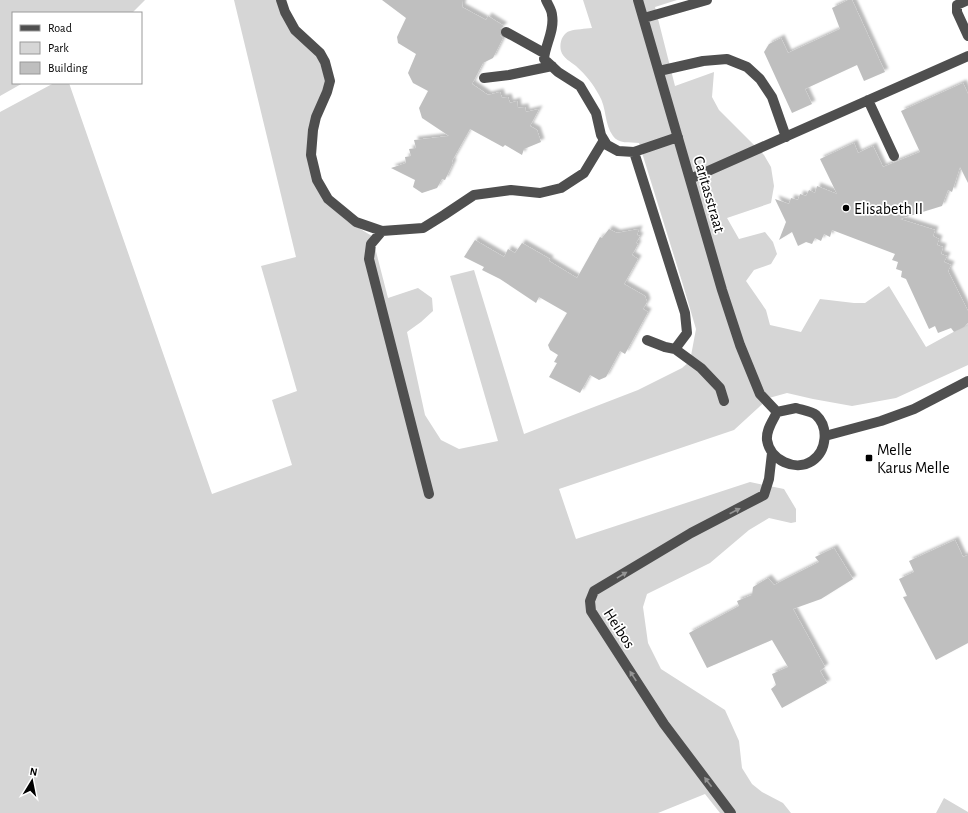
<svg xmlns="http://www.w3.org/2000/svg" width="968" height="813" viewBox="0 0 968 813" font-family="'Alegreya Sans',sans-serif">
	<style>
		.green { fill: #d6d6d6 }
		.building { fill: #bfbfbf; filter: url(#shadow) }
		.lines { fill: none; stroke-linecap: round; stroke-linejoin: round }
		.minor { stroke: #4f4f4f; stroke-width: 10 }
		.oneway { fill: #959595 }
		.poi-dot { fill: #000; stroke: #fff; stroke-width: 1.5 }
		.labels { text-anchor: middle; stroke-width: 3.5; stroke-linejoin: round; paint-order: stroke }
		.street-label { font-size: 16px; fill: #000; stroke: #fff }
		.poi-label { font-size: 16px; fill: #000; stroke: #fff; text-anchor: start }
	</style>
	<defs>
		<filter id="shadow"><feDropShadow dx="3.5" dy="-3.5" stdDeviation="1" flood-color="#0004"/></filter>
	</defs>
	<rect width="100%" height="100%" fill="#fff"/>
	<path class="green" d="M 0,0 L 145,0 L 132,13 L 13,13 L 13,83 L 23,83 L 0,96 Z
		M 234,0 L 277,0 L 319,56 L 326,84 L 309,131 L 322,199 L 347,221 L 372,236 L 388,298 L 418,288 L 432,298 L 433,311 L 421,322 L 407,332 L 425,415 L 441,440 L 459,449 L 498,441 L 450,276 L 474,270 L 524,434 L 638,390 L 682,368 L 690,361 L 696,329 L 683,285 L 639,143 C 630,142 618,144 613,136 C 604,124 607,108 599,95 C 593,84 586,75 576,66 C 571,62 563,58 561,51 C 559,44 562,33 570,31 C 576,29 585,29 592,28 L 583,0 L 677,0 L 655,7 L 675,86 L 714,72 L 712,97 L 719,110 L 764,155 L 771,167 L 774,186 L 771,203 L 727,218 L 739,239 L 765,232 L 773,242 L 777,254 L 771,264 L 754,270 L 746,281 L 766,310 L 770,325 L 801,332 L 820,299 L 854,303 L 865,303 L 889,286 L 926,347 L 968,324 L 968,365 L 896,398 L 852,406 L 813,399 L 787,393 L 769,398 L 734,430 L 559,489 L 576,539 L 750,482 L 784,489 L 796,509 L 796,522 L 791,523 L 769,518 L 749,530 L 710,563 L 647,594 L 643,607 L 648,643 L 661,669 L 725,710 L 739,741 L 742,768 L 752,784 L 762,792 L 783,803 L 791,813 L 720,813 L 705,794 L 658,813 L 0,813 L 0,112 L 54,83 L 69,83 L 212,494 L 292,465 L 272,400 L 297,391 L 261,266 L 296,257 Z
		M 944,798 L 968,812 L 968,813 L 936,813 Z"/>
	<path class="building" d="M 382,0 L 463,0 L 462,7 L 486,20 L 488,16 L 504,26 L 500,29 L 500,35 L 503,38 L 493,58 L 483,63 L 472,84 L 488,95 L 500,92 L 502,98 L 508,97 L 510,103 L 517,101 L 518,108 L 525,107 L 526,112 L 539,109 L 530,126 L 537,130 L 541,142 L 524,149 L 522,155 L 505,145 L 503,147 L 470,129 L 452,161 L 453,163 L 445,180 L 442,179 L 437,188 L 422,193 L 413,187 L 415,180 L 391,168 L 406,163 L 405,157 L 411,156 L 409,149 L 416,148 L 414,140 L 449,136 L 422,118 L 419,108 L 428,91 L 413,83 L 408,73 L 416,54 L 398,43 L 397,37 L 406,18 Z
		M 848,0 L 852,0 L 885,72 L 864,81 L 857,65 L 805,89 L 812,104 L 792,113 L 764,52 L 769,44 L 781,38 L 788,53 L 840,29 L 832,8 Z
		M 963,83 L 968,94 L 968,183 L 960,167 L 952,192 L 948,190 L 942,206 L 900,219 L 935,230 L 933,236 L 939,239 L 937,245 L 943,247 L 941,254 L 947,256 L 944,262 L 951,265 L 948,271 L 968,311 L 968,323 L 964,327 L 954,332 L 951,328 L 938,333 L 935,326 L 929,329 L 906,279 L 901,277 L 902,271 L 896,269 L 898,262 L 892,260 L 895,254 L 832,230 L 830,237 L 824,234 L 821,241 L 815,238 L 812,244 L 806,242 L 798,246 L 792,232 L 779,240 L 786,222 L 775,199 L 789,204 L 791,198 L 798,200 L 800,194 L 806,196 L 809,190 L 815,193 L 817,186 L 837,194 L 820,159 L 854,143 L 858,153 L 873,146 L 883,167 L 920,152 L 901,111 Z
		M 609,229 L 617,233 L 639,229 L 637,235 L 640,236 L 636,243 L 638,244 L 632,255 L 638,259 L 624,284 L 645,296 L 647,302 L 643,309 L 648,312 L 625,354 L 620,351 L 606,377 L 599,380 L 590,375 L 580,393 L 549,377 L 557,363 L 554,362 L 558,355 L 550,350 L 548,345 L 567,313 L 539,297 L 536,303 L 500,279 L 482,270 L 484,267 L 464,257 L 475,240 L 504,257 L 508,249 L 515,253 L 522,243 L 550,259 L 549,261 L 577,278 L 600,237 L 602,238 Z
		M 955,540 L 963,557 L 968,555 L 968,643 L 936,660 L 903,597 L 907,596 L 899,579 L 914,572 L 909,561 Z
		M 834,548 L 853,579 L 821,599 L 793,609 L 825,667 L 820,671 L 827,683 L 782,708 L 771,689 L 776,685 L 772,674 L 788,667 L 772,640 L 707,668 L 689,633 L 739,606 L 737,601 L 752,595 L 753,587 L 768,578 L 774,585 L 819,562 L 815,557 Z"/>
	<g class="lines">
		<path class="minor" d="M 281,0 L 285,12 L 295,30 L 320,53 L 325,62 L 330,81 L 327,92 L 316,117 L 313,130 L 311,155 L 317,180 L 328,199 L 356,222 L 382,231 L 423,228 L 444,215 L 474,195 L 511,190 L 540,193 L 561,188 L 584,173 L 604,140
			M 546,0 C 548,5 552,10 552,15 C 555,30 545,45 544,59 L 558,72 L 580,86 L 596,113 L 601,135 L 607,145 L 618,151 L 634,152 L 678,137
			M 638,0 L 722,290 L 740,345 L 760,394 L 777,412
			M 968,0 L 957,5 L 957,12 L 968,36
			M 644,18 L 707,0
			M 506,32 L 544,53
			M 659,71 L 703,61 L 727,59 L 747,67 L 760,79 L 772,97 L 786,137
			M 484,78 L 509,75 L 552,66
			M 868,100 L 894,156
			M 634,152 L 685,313 L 687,333 L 675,349 L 665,347 L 647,340
			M 690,179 L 968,56
			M 382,231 L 371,244 L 369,259 L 429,494
			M 675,349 L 701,368 L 720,388 L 724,401
			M 796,408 C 802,410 811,411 816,415 C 829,427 827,451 812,461 C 795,472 770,460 767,440 C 766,429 773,421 777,412 Z
			M 825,436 L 881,421 L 914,409 L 968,381
			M 731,813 L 664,724 L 591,611 L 590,601 L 594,591 L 691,533 L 764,495 L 769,479 L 772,453"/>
	</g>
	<defs><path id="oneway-solid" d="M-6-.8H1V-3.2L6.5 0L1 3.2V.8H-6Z"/></defs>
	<g class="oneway">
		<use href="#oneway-solid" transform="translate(735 511) rotate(-27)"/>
		<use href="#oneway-solid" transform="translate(622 575) rotate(-31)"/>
		<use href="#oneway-solid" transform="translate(633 676) rotate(-123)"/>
		<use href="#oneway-solid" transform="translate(708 782) rotate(-127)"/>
	</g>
	<g class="poi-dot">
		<circle cx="846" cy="208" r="4"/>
		<rect x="865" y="454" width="8" height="8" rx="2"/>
	</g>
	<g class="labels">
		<g class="street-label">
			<text transform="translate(710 194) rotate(74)" y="6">Caritasstraat</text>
			<text transform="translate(620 628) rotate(57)" y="6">Heibos</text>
		</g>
		<g class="poi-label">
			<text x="854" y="214">Elisabeth II</text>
			<text x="877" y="455">Melle<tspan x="877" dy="18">Karus Melle</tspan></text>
		</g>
	</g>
	<rect x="12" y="12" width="130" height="72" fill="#ffffff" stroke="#999999"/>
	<rect x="20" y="25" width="20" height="6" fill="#4f4f4f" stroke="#999999"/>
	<text x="48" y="32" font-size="12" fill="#000000">Road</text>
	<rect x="20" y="42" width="20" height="12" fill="#d6d6d6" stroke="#999999"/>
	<text x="48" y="52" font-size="12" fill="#000000">Park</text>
	<rect x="20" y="62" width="20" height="12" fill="#bfbfbf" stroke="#999999"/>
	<text x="48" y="72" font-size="12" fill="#000000">Building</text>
	<g transform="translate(32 781) rotate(10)" stroke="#ffffff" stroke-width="3" paint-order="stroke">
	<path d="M0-3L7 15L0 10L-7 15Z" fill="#000000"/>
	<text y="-6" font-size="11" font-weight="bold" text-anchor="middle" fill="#000000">N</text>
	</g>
</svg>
